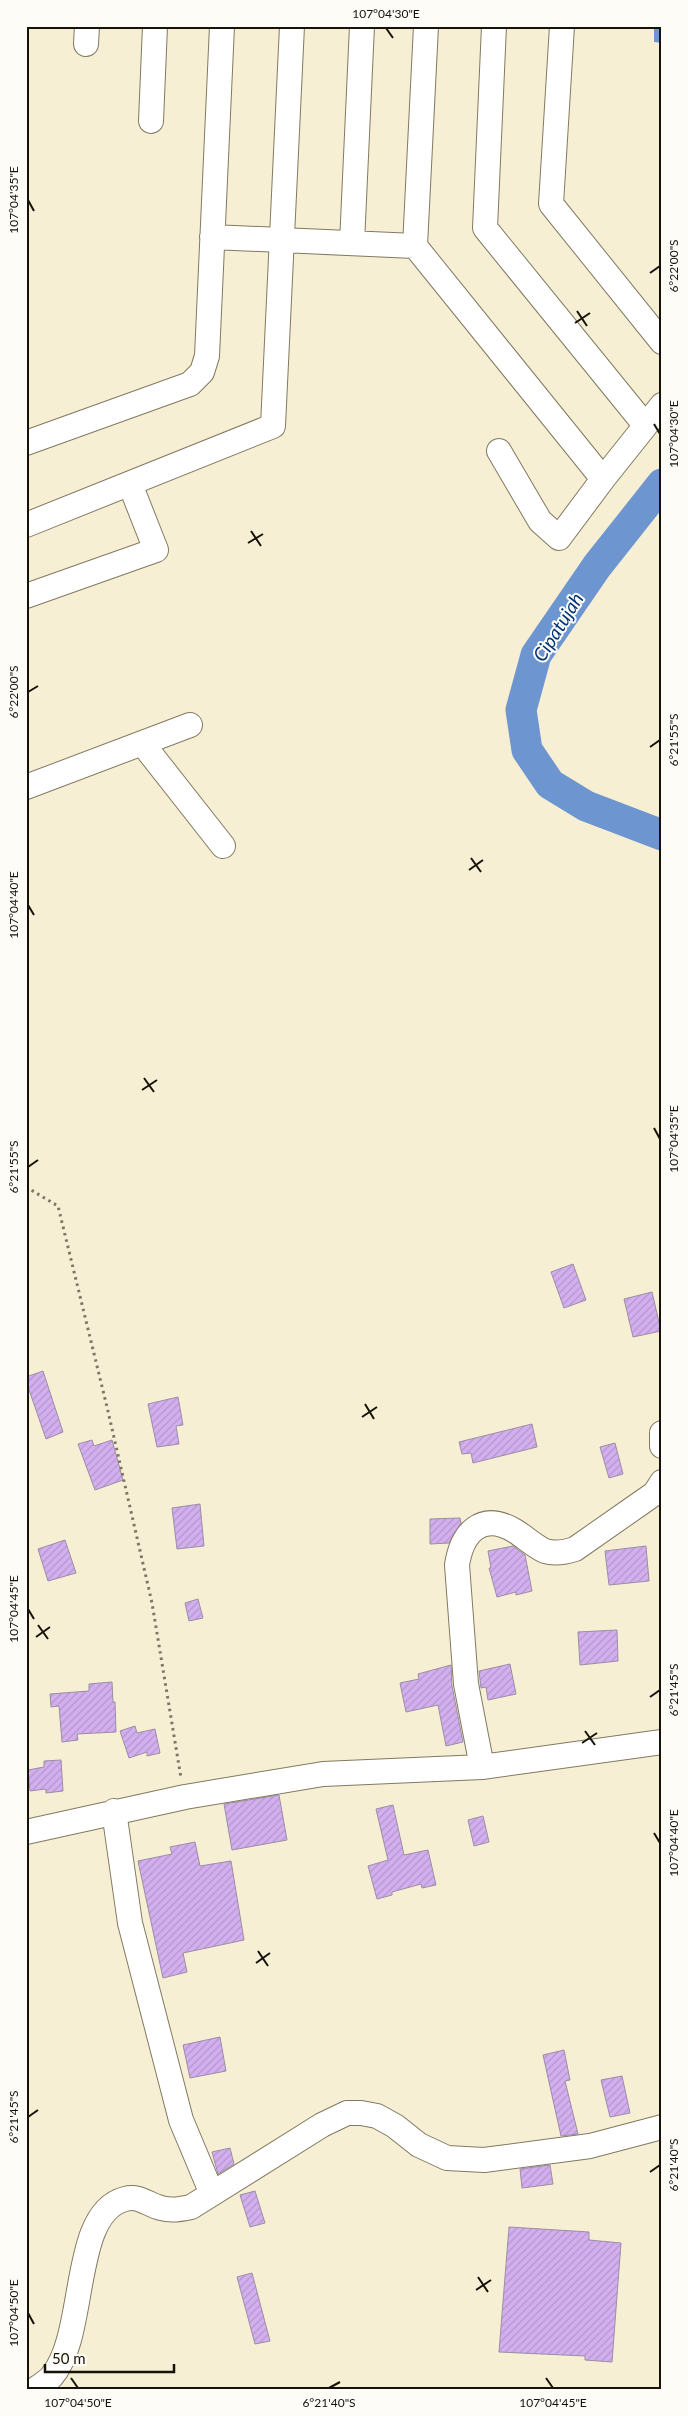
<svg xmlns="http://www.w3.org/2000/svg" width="688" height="2416" viewBox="0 0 688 2416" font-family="Lato,sans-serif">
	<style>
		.water { fill: #6d95cf }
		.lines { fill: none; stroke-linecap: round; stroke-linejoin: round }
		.river { stroke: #6d95cf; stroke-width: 31 }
		.building { fill: url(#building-hatch); stroke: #9a8ea5 }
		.minor-casing { stroke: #817961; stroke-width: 26 }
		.path { stroke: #7c7765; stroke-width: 3; stroke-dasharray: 2.5 4; stroke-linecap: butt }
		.minor { stroke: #fff; stroke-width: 24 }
		.ticks { fill: none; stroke: #151209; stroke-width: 2 }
		.labels { text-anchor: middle; stroke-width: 4; stroke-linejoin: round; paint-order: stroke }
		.water-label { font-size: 19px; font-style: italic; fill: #00367a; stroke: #fefcf7 }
		.neatline { fill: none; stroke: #151209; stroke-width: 2 }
		.ticks-label { font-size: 12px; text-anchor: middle; fill: #151209 }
	</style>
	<defs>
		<pattern id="building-hatch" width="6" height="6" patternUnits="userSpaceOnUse" patternTransform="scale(1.25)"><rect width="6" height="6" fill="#d3afef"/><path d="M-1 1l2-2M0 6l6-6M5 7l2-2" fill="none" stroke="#b496cc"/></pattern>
	</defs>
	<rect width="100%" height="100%" fill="#f7efd4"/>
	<path class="water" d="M 654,26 L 662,26 L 662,43 L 654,42 Z"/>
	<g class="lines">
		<path class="river" d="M 662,484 L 597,566 L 536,655 L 521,710 L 527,750 L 550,784 L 586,806 L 662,835"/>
	</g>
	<path class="building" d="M 573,1264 L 586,1300 L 564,1308 L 551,1272 Z
		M 652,1292 L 661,1331 L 633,1337 L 624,1299 Z
		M 43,1371 L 63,1432 L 46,1439 L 26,1381 L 26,1377 Z
		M 178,1397 L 183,1425 L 176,1426 L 179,1444 L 157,1447 L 148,1404 Z
		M 532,1424 L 537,1447 L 473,1463 L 471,1453 L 462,1454 L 459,1442 Z
		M 92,1440 L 94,1446 L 112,1440 L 123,1480 L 95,1490 L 78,1444 Z
		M 615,1443 L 623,1474 L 609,1478 L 600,1447 Z
		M 200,1504 L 204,1546 L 177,1549 L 172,1508 Z
		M 460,1518 L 461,1523 L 449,1543 L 430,1544 L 430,1519 Z
		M 65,1540 L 76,1573 L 48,1581 L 38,1549 Z
		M 513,1546 L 525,1555 L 532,1591 L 516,1595 L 516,1592 L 497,1597 L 489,1568 L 491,1568 L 488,1551 Z
		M 646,1546 L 649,1581 L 609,1585 L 605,1551 Z
		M 198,1599 L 203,1618 L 189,1621 L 185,1603 Z
		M 617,1630 L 618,1661 L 580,1665 L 578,1632 Z
		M 510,1664 L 516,1694 L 488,1700 L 486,1687 L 481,1688 L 479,1671 Z
		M 451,1665 L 452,1686 L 463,1742 L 446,1746 L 438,1705 L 406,1712 L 400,1683 L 419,1679 L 418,1674 Z
		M 112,1682 L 113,1702 L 115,1702 L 116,1732 L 77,1734 L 78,1740 L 62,1742 L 59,1706 L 51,1707 L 50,1694 L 89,1691 L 89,1684 Z
		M 135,1726 L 137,1733 L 155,1729 L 160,1753 L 147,1756 L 147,1752 L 129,1758 L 120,1731 Z
		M 61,1760 L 63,1791 L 46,1793 L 46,1789 L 30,1791 L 28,1770 L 44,1767 L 44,1761 Z
		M 279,1795 L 287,1840 L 232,1850 L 224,1804 Z
		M 393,1805 L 404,1855 L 428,1850 L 436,1885 L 422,1888 L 421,1884 L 392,1892 L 392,1895 L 377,1899 L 368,1866 L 388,1860 L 376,1809 Z
		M 483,1816 L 489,1842 L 474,1846 L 468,1820 Z
		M 195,1842 L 200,1866 L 231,1861 L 244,1940 L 183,1953 L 187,1972 L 163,1978 L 138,1861 L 172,1854 L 170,1847 Z
		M 220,2037 L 226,2071 L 190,2078 L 183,2045 Z
		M 564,2050 L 570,2080 L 565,2081 L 578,2134 L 561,2136 L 543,2055 Z
		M 622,2076 L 630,2113 L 610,2117 L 601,2080 Z
		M 230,2148 L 234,2164 L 218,2174 L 212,2152 Z
		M 550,2165 L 553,2184 L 522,2188 L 520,2169 Z
		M 255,2191 L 265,2223 L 250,2227 L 240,2195 Z
		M 509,2227 L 589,2232 L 589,2240 L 621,2243 L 612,2362 L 585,2360 L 585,2356 L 499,2352 Z
		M 252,2273 L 270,2341 L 255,2344 L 237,2277 Z"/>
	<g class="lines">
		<defs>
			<path id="minor" d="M 426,26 L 415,246 L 603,479 L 559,538 L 540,521 L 499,451
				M 494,26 L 485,228 L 645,425
				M 562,26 L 551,204 L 662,342
				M 86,44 L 87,26
				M 151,121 L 155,26
				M 212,237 L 415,246
				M 352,243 L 362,26
				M 26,443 L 190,384 L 202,372 L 207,356 L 222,26
				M 603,479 L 662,405
				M 26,525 L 273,426 L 292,26
				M 26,596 L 156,550 L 130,484
				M 142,743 L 223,846
				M 26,787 L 190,725
				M 662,1433 L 662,1446
				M 482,1767 L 466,1684 L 457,1565 C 462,1533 481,1511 515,1531 C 525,1537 534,1546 545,1551 C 555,1554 566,1552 575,1549 L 648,1498 L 655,1493 L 662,1482
				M 114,1811 L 130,1923 L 181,2120 L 212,2194
				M 26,1832 L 185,1797 L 323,1774 L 482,1767 L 662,1742
				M 34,2390 C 40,2386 48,2381 52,2376 C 88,2334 70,2213 125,2199 C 140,2195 148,2205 161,2208 C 172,2211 181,2209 191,2207 L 322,2125 L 347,2113 L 361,2113 L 377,2116 L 395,2126 L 419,2145 L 447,2158 L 484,2160 L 590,2146 L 662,2127"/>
		</defs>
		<use href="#minor" class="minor-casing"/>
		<path class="path" d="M 26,1187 L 58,1206 L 107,1407 L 152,1603 L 181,1778"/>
		<use href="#minor" class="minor"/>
	</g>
	<path class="ticks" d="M 386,28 L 393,38M 28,200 L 34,211M 650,273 L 660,266M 577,311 L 587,326M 575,323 L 590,313M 654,424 L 660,434M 251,531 L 261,546M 248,543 L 263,534M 28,692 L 38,686M 650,747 L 660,740M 471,858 L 481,872M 469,870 L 483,860M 28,905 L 34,915M 144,1078 L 154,1092M 142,1090 L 157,1080M 654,1128 L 660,1139M 28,1167 L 38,1160M 365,1404 L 374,1419M 362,1417 L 377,1407M 28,1609 L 34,1619M 38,1625 L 48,1639M 36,1637 L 50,1627M 650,1697 L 660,1690M 585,1731 L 595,1745M 582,1743 L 597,1733M 654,1833 L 660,1843M 258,1951 L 268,1966M 256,1963 L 270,1953M 28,2117 L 38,2110M 650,2172 L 660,2165M 478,2277 L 488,2292M 476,2290 L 491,2280M 28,2313 L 34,2324M 71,2378 L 78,2388M 546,2378 L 553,2388M 329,2388 L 340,2382"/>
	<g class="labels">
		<g class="water-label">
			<text transform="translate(558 627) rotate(-58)" y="7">Cipatujah</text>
		</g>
	</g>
	<rect width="688" height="2416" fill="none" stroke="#fefcf7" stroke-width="55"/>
	<path d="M45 2364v8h129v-8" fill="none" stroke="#151209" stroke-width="2.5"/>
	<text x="52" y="2364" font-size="15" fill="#151209" stroke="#fefcf7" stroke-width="4" paint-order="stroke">50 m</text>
	<rect x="28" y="28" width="632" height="2360" class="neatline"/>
	<g class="ticks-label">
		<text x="386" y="18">107°04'30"E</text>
		<text transform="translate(14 200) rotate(-90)" y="4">107°04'35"E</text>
		<text transform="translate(674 266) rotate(-90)" y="4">6°22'00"S</text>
		<text transform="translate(674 434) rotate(-90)" y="4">107°04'30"E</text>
		<text transform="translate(14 692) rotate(-90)" y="4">6°22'00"S</text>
		<text transform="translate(674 740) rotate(-90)" y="4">6°21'55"S</text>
		<text transform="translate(14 905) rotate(-90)" y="4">107°04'40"E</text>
		<text transform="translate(674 1139) rotate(-90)" y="4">107°04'35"E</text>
		<text transform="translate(14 1167) rotate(-90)" y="4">6°21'55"S</text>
		<text transform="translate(14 1609) rotate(-90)" y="4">107°04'45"E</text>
		<text transform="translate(674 1690) rotate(-90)" y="4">6°21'45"S</text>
		<text transform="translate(674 1843) rotate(-90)" y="4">107°04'40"E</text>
		<text transform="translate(14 2117) rotate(-90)" y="4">6°21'45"S</text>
		<text transform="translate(674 2165) rotate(-90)" y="4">6°21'40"S</text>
		<text transform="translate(14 2313) rotate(-90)" y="4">107°04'50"E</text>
		<text x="78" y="2407">107°04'50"E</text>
		<text x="329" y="2407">6°21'40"S</text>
		<text x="553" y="2407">107°04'45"E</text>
	</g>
</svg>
